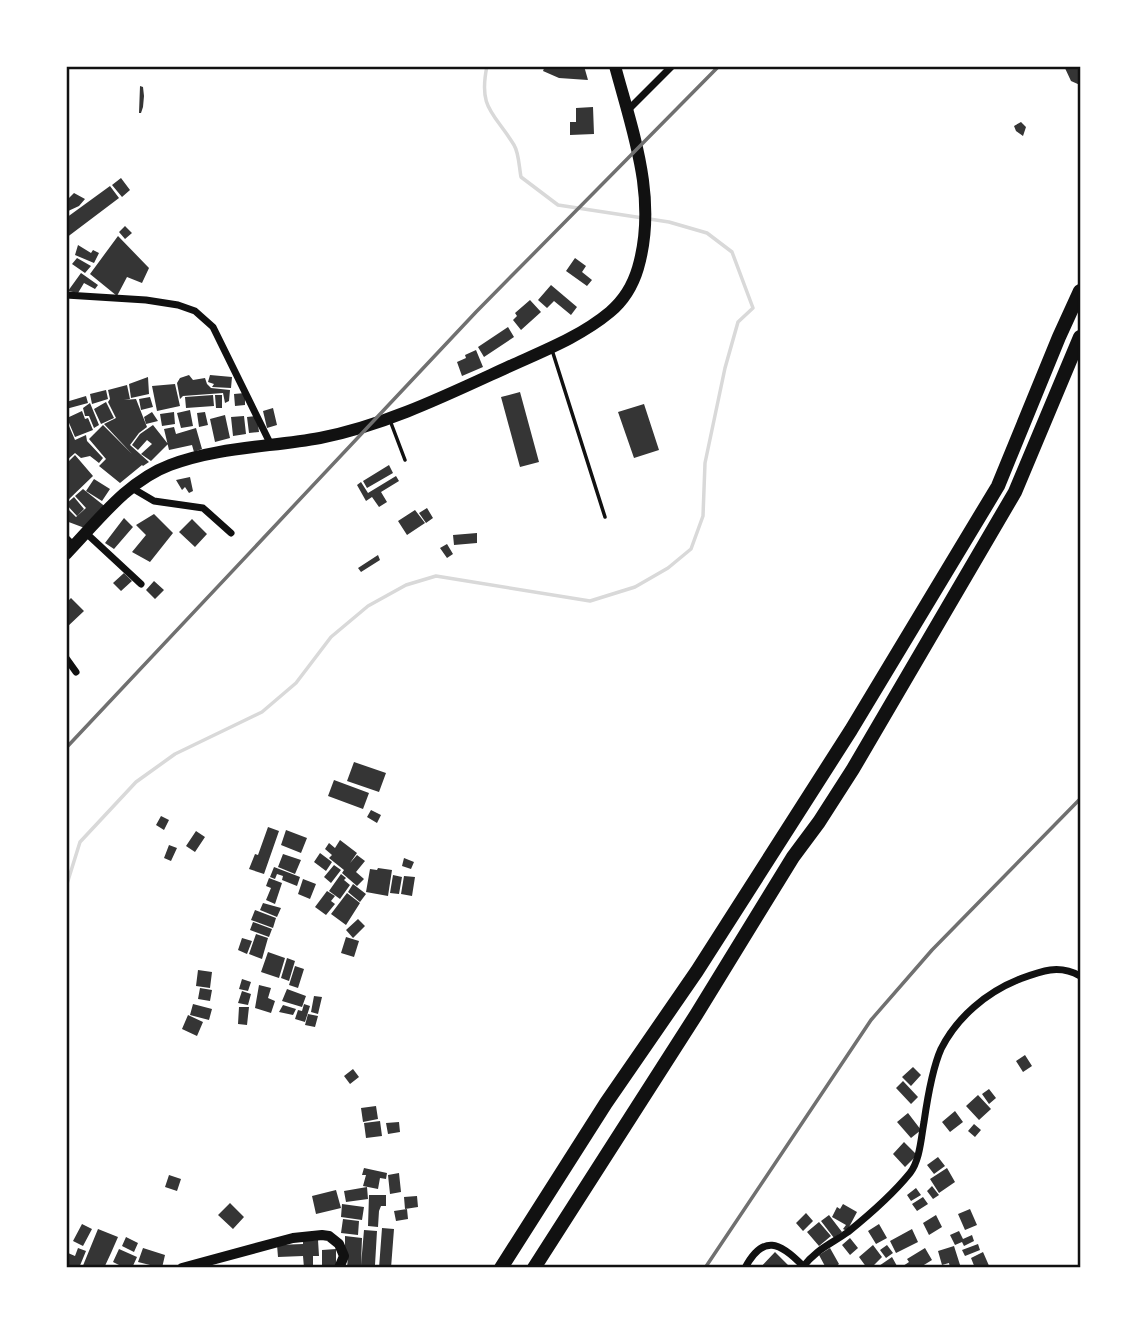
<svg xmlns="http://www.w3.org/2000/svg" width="1147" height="1334" viewBox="0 0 1147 1334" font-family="'Fira Sans Condensed',sans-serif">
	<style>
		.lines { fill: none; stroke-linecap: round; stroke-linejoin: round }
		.stream { stroke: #d9d9d9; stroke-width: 3.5 }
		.building { fill: #353535 }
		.service { stroke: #111; stroke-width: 3.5 }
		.minor { stroke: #111; stroke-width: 7 }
		.tertiary { stroke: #111; stroke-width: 10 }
		.trunk { stroke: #111; stroke-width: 12 }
		.motorway { stroke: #111; stroke-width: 14 }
		.rail { stroke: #707070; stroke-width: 3.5 }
		.neatline { fill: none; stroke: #111; stroke-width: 2.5 }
	</style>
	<rect width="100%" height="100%" fill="#fff"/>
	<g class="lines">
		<path class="stream" d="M 66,887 L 80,842 L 136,782 L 175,754 L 262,712 L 296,683 L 331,637 L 368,606 L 406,585 L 436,576 L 590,601 L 635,587 L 668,568 L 691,549 L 703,516 L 705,463 L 725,368 L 738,322 L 753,308 L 732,252 L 707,233 L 669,222 L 558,205 L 521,177 C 519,167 519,153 514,145 C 494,112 478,109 487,66"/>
	</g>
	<path class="building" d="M 545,66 L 584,66 L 588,80 L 559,78 L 543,71 Z
		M 1064,66 L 1080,66 L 1080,85 L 1071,81 Z
		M 140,86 L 143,87 L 144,96 L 143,107 L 141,113 L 139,113 Z
		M 593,107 L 594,134 L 570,135 L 570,122 L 576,122 L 576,108 Z
		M 1021,122 L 1026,127 L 1023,136 L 1016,131 L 1014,126 Z
		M 121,178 L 130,190 L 122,197 L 112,185 Z
		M 110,186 L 119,198 L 66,238 L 66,218 Z
		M 74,193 L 85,199 L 79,206 L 66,212 L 66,201 Z
		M 125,226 L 132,233 L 125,239 L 119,232 Z
		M 118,236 L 149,268 L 142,283 L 127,277 L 117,296 L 90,274 Z
		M 78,245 L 91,253 L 93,250 L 99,253 L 94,263 L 75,255 Z
		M 77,258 L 91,266 L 85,273 L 72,264 Z
		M 575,258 L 586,266 L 582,272 L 592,280 L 587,286 L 566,271 Z
		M 81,273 L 98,285 L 95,289 L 84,283 L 78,293 L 68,291 Z
		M 551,285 L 577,307 L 571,315 L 554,301 L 547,308 L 538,300 Z
		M 530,300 L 541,312 L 521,330 L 513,320 L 517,316 L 515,313 Z
		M 508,327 L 514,337 L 484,357 L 478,347 Z
		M 476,350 L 483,367 L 462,376 L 457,362 L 466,358 L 465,355 Z
		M 189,375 L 193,380 L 205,378 L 207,384 L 211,388 L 230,390 L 229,401 L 225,403 L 223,393 L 183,396 L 180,399 L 177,383 L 180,378 Z
		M 210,375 L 232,377 L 231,388 L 212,387 L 214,384 L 208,382 Z
		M 148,377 L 149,394 L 131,398 L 129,384 Z
		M 175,384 L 180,406 L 157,411 L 152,386 Z
		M 127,385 L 130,399 L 124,400 L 136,399 L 147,427 L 139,433 L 130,445 L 149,462 L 143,466 L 142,465 L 120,483 L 99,466 L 106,459 L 89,439 L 103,425 L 132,454 L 104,424 L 116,418 L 108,402 L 110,399 L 108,390 Z
		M 106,390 L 108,399 L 92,404 L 90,394 Z
		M 520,392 L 539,462 L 520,467 L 501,397 Z
		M 245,393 L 245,405 L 235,406 L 234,394 Z
		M 213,395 L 214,406 L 186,408 L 185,397 Z
		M 215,395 L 222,395 L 222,408 L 216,408 Z
		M 86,396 L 88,403 L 66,409 L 66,402 Z
		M 150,397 L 153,407 L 141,410 L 139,399 Z
		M 106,402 L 114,418 L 101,424 L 94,409 Z
		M 90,403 L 99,425 L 94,428 L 89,416 L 85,416 L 83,408 Z
		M 644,404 L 659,450 L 634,458 L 618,412 Z
		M 273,408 L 277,425 L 267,428 L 263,411 Z
		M 190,410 L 193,426 L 181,428 L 177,413 Z
		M 82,411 L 85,419 L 88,418 L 93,430 L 75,437 L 67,418 Z
		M 152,412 L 158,421 L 146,424 L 144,417 Z
		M 174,412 L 175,424 L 162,426 L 160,414 Z
		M 205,412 L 208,425 L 199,427 L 197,413 Z
		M 225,415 L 230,438 L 215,442 L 210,419 Z
		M 244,416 L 246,434 L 233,436 L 231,417 Z
		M 257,416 L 259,432 L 249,433 L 247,417 Z
		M 153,425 L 168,444 L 151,461 L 141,454 L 152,444 L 147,440 L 138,450 L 132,445 L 140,434 Z
		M 69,426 L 75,440 L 86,435 L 87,441 L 103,458 L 99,463 L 90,456 L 81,458 L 75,453 L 66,461 Z
		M 174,427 L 176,434 L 196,428 L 202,449 L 194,452 L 192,445 L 169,450 L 164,429 Z
		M 75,455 L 93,476 L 66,502 L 66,464 Z
		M 389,465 L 393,473 L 367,488 L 363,481 Z
		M 396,476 L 399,481 L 381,492 L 387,502 L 379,507 L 372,497 L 366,501 L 357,485 L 361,482 L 368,493 Z
		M 190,477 L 193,491 L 189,493 L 185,487 L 182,490 L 176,480 Z
		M 94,479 L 110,489 L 102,501 L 86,491 Z
		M 83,489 L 107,508 L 90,530 L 66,521 L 66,507 L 76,517 L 86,508 L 75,496 Z
		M 74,497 L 84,509 L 77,516 L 66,504 Z
		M 427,508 L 433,518 L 426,523 L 419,513 Z
		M 415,510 L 425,523 L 407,535 L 398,521 Z
		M 154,514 L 173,533 L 150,562 L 132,552 L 146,535 L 136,525 Z
		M 124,518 L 133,527 L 114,549 L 105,543 Z
		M 192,519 L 207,534 L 195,547 L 179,532 Z
		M 477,533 L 477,543 L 454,545 L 453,535 Z
		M 447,544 L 453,554 L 447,558 L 440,548 Z
		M 378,555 L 380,560 L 361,572 L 358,568 Z
		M 124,573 L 132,581 L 121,591 L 113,583 Z
		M 154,581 L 164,590 L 155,599 L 146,590 Z
		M 71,598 L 84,611 L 66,628 L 66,603 Z
		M 354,762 L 386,773 L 379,792 L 347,781 Z
		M 334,780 L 369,793 L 363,809 L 328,796 Z
		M 371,810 L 381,815 L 377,823 L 367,817 Z
		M 161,816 L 169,820 L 164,830 L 156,825 Z
		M 268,827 L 279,831 L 264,874 L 249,869 L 255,854 L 258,855 Z
		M 286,830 L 307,838 L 301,853 L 281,845 Z
		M 196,831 L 205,837 L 195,852 L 186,846 Z
		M 340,840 L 357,853 L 350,863 L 357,855 L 365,861 L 356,872 L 364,879 L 357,886 L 342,873 L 344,870 L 329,858 L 332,855 L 325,849 L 329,843 L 335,848 Z
		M 169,845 L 177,848 L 171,861 L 164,858 Z
		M 320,853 L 332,862 L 326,871 L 314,862 Z
		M 283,854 L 301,860 L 295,874 L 278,867 Z
		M 404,858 L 414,862 L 411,869 L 402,866 Z
		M 334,865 L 341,870 L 331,883 L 324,877 Z
		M 274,867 L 300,877 L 297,886 L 282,880 L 283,876 L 277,874 L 275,879 L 270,877 Z
		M 378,868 L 392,870 L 388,896 L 366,892 L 370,869 L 377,870 Z
		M 341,874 L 346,878 L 344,880 L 350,885 L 340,899 L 329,891 Z
		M 393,875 L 402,877 L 399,894 L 390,893 Z
		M 404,876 L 415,877 L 412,896 L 401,894 Z
		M 269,878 L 282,883 L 275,904 L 266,900 L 271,888 L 266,886 Z
		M 303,879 L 316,884 L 310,899 L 298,894 Z
		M 353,884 L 366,894 L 360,902 L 348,892 Z
		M 327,891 L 335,896 L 331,901 L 335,904 L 326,915 L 315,907 Z
		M 347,893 L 360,903 L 346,925 L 331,914 Z
		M 263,903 L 281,908 L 277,917 L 260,910 Z
		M 255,910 L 276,918 L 273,928 L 251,920 Z
		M 358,919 L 365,926 L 353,938 L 346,930 Z
		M 253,922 L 272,929 L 269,937 L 250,930 Z
		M 256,934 L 268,938 L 262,959 L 249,954 Z
		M 346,937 L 359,941 L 354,957 L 341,953 Z
		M 242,938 L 252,941 L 247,954 L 238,950 Z
		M 268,952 L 285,958 L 279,978 L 261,972 Z
		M 287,958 L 295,961 L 289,981 L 281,978 Z
		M 295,966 L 304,969 L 298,988 L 289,985 Z
		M 198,970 L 212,972 L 210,988 L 196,986 Z
		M 242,979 L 251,982 L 248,991 L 239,989 Z
		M 259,985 L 271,988 L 268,998 L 275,1001 L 271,1013 L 255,1008 Z
		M 200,988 L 212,990 L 210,1001 L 198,999 Z
		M 287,989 L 306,996 L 302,1007 L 282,1001 Z
		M 242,991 L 251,994 L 248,1005 L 238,1003 Z
		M 314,996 L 322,997 L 318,1014 L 311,1012 Z
		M 193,1004 L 212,1009 L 209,1020 L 190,1015 Z
		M 304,1004 L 310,1006 L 305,1022 L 295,1019 L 298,1010 L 302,1011 Z
		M 283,1005 L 296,1009 L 293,1015 L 279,1012 Z
		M 239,1007 L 249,1007 L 247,1025 L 238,1024 Z
		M 308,1014 L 318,1016 L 315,1027 L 305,1025 Z
		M 188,1015 L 203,1022 L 197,1036 L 182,1029 Z
		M 1025,1055 L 1032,1066 L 1023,1072 L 1016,1061 Z
		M 913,1067 L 921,1075 L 911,1086 L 902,1077 Z
		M 353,1069 L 359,1077 L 350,1084 L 344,1076 Z
		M 903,1081 L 918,1097 L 911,1104 L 896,1088 Z
		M 989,1089 L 996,1098 L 989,1104 L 982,1094 Z
		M 978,1095 L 991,1109 L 979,1120 L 966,1106 Z
		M 376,1106 L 378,1119 L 363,1122 L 361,1108 Z
		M 955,1111 L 963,1122 L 950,1132 L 942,1122 Z
		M 908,1113 L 921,1130 L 911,1138 L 897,1122 Z
		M 380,1121 L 382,1136 L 366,1138 L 364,1123 Z
		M 399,1122 L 400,1132 L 388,1134 L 386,1123 Z
		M 974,1124 L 981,1130 L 975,1137 L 968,1131 Z
		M 904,1142 L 917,1155 L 905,1167 L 893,1154 Z
		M 938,1157 L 945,1166 L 934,1174 L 927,1165 Z
		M 364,1168 L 387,1173 L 386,1179 L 380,1178 L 378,1189 L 363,1186 L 366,1175 L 362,1175 Z
		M 947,1168 L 955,1182 L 939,1193 L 930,1179 Z
		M 399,1173 L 401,1192 L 390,1194 L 388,1175 Z
		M 169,1175 L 181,1179 L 177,1191 L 165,1187 Z
		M 932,1186 L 939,1195 L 933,1199 L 927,1191 Z
		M 367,1187 L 368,1199 L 346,1202 L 344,1191 Z
		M 916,1188 L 921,1195 L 911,1201 L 907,1195 Z
		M 336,1190 L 341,1208 L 316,1214 L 312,1196 Z
		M 369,1195 L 386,1195 L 386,1206 L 381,1206 L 379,1211 L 378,1227 L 368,1226 Z
		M 417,1196 L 418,1207 L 405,1209 L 404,1197 Z
		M 923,1197 L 928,1204 L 917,1211 L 912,1204 Z
		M 230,1203 L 244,1217 L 233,1229 L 218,1215 Z
		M 342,1204 L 364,1207 L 362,1220 L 341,1217 Z
		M 843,1204 L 857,1212 L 847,1231 L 843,1229 L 846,1225 L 832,1217 L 837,1207 L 840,1209 Z
		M 407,1209 L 408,1219 L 396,1221 L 394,1211 Z
		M 970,1209 L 977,1225 L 965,1230 L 958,1214 Z
		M 806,1213 L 813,1221 L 803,1231 L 796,1223 Z
		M 829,1215 L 842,1232 L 834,1238 L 821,1221 Z
		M 936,1215 L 942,1227 L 929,1235 L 923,1223 Z
		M 343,1219 L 359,1221 L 358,1235 L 341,1233 Z
		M 819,1222 L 831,1236 L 819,1246 L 807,1232 Z
		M 82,1224 L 92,1229 L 83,1246 L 73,1241 Z
		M 879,1224 L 887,1238 L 876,1244 L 868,1231 Z
		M 382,1228 L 394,1229 L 391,1268 L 379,1268 Z
		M 98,1229 L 118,1237 L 111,1253 L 104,1268 L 82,1268 Z
		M 912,1229 L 918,1242 L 896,1253 L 890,1241 Z
		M 364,1230 L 377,1231 L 375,1265 L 347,1268 L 348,1255 L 345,1255 L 345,1236 L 362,1238 L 361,1265 Z
		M 959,1231 L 963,1239 L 972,1235 L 974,1241 L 964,1246 L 962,1242 L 955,1245 L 950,1235 Z
		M 126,1237 L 138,1243 L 134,1252 L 122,1246 Z
		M 850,1238 L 858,1248 L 850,1255 L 842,1245 Z
		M 318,1240 L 319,1256 L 313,1256 L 313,1268 L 304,1268 L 303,1256 L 278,1257 L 277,1245 L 303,1244 L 303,1241 Z
		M 978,1244 L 980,1250 L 965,1256 L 962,1250 Z
		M 873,1245 L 882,1257 L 871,1268 L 867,1268 L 859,1257 Z
		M 887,1245 L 893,1253 L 886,1258 L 880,1250 Z
		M 954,1246 L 961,1268 L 950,1268 L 949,1263 L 942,1265 L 938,1251 Z
		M 78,1248 L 86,1251 L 79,1268 L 66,1265 L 68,1253 L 75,1256 Z
		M 143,1248 L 165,1255 L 162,1268 L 138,1262 Z
		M 830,1248 L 839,1264 L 834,1268 L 826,1268 L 819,1255 Z
		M 925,1248 L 932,1260 L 919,1268 L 900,1268 L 909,1262 L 907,1259 Z
		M 119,1249 L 137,1257 L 132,1268 L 125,1268 L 113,1262 Z
		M 336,1249 L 336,1268 L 322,1268 L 322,1250 Z
		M 775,1252 L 788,1265 L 786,1268 L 760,1268 Z
		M 983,1252 L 990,1268 L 975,1268 L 971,1258 Z
		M 892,1257 L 897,1266 L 876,1268 Z"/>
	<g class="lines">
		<path class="service" d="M 552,350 L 605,517
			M 391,423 L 405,460"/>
		<path class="minor" d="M 627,111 L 672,66
			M 66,295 L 146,300 L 178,305 L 195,311 L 213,327 L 271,445
			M 132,488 L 154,501 L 203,508 L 231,533
			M 86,533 L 141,584
			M 66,538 L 74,546
			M 66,658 L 76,672
			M 745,1268 C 763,1234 780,1242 803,1266
			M 802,1268 C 815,1250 831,1244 848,1232 C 869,1215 893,1194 910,1173 C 920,1160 921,1138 924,1122 C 927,1101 933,1067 941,1049 C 957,1017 987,992 1020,979 C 1041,971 1059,964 1080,976"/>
		<path class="tertiary" d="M 182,1268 L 293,1238 L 322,1235 L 329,1236 L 339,1244 L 344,1256 L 339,1268"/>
		<path class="trunk" d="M 66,554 C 97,522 127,481 170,465 C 217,447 271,447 320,438 C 386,425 447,395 508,367 C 543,351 580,337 610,312 C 623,301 633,285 638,268 C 658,199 633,133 615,66"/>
		<path class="motorway" d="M 501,1268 L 606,1103 L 697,971 L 851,730 L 998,486 L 1059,337 L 1080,291
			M 534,1268 L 696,1015 L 793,857 L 819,822 L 853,769 L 1015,492 L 1080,337"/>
		<path class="rail" d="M 66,748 L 476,312 L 719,66
			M 705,1268 L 871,1020 L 932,950 L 1080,799"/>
	</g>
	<rect width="1147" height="1334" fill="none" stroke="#ffffff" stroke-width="136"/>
	<rect x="68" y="68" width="1011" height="1198" class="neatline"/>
</svg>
